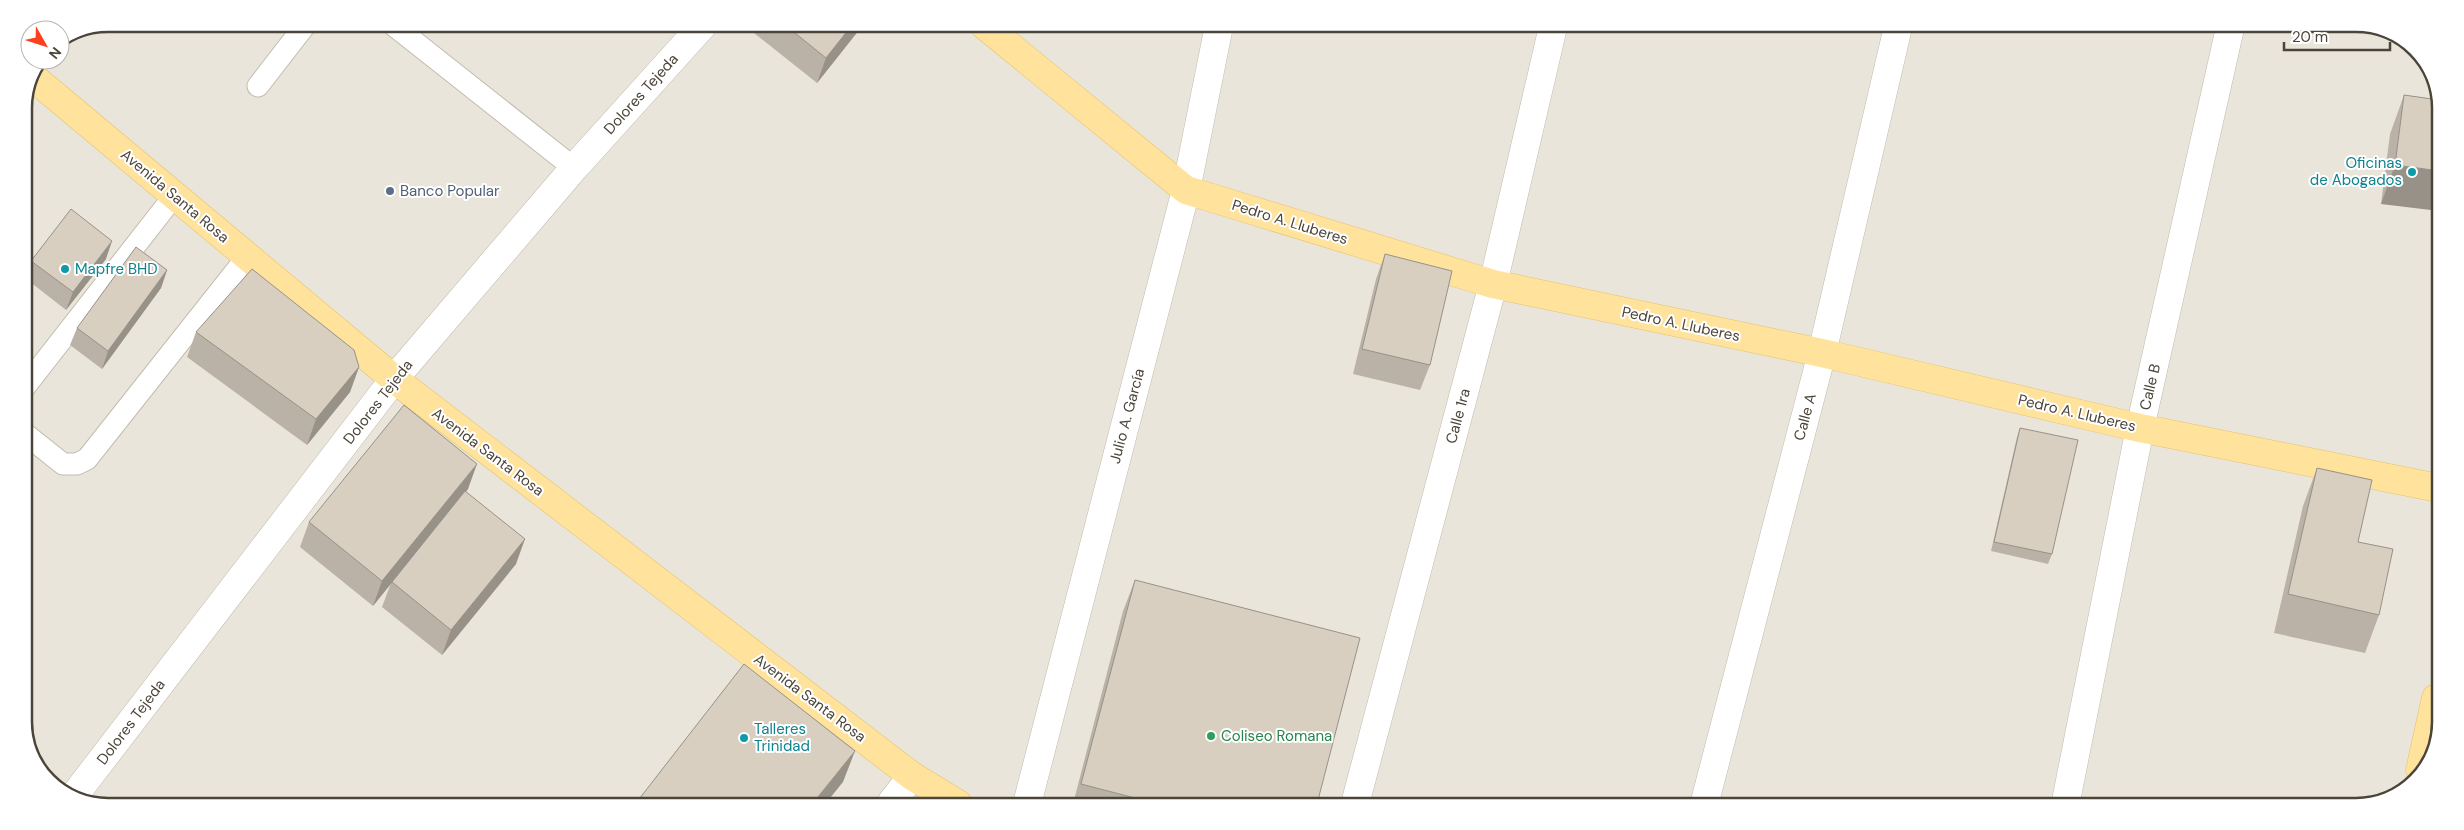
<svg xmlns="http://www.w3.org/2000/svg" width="2464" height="830" viewBox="0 0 2464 830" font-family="'DM Sans',sans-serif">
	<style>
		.residential { fill: #eae5da }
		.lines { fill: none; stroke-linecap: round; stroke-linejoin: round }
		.service-casing { stroke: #c2bbae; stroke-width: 23 }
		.minor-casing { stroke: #c2bbae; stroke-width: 29 }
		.primary-casing { stroke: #e6c16a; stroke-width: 29 }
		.service { stroke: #fff; stroke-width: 21 }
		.minor { stroke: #fff; stroke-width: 28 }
		.primary { stroke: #ffe39c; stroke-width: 28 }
		.wall { fill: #bab2a6 }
		.shaded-wall { fill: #979187 }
		.building { fill: #d8cfc1; stroke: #979187 }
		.culture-dot { fill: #0f9aa8; stroke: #fff; stroke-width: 2 }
		.service-dot { fill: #5c6f8a; stroke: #fff; stroke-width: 2 }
		.leisure-dot { fill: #2e9e5b; stroke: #fff; stroke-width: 2 }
		.labels { text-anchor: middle; stroke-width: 4; stroke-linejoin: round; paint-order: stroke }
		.street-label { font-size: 15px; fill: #4b4439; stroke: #fff }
		.culture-label { font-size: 15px; fill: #0d838f; stroke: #fff; text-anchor: start }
		.service-label { font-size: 15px; fill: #4e5e75; stroke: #fff; text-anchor: start }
		.leisure-label { font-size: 15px; fill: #27864d; stroke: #fff; text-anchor: start }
		.rim { fill: none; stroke: #4b4439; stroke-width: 2.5 }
	</style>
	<rect width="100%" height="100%" fill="#f6f3ec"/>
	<path class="residential" d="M 109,24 L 2382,28 L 2422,57 L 2440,103 L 2436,748 L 2407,789 L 2355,806 L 82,802 L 42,773 L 24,727 L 24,104 L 44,60 L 60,60 L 60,41 L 77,30 Z"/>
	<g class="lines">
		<defs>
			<path id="service" d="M 392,24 L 574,168
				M 258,86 L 306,24
				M 24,388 L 174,196
				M 24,433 L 63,464 L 77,464 L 87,459 L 247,257"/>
			<path id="minor" d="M 74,796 L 394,379 L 574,168 L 703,25
				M 891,803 L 912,776
				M 1027,804 L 1186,190 L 1219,26
				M 1355,804 L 1493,284 L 1553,27
				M 1704,805 L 1822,353 L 1898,27
				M 2065,806 L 2140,428 L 2230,28"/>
			<path id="primary" d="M 984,25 L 1186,190 L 1493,284 L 1822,353 L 2140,428 L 2438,488
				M 35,79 L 394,379 L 912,776 L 958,804
				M 2420,770 L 2436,698"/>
		</defs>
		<use href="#service" class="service-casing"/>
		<use href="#minor" class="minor-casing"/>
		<use href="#primary" class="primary-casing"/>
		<use href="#service" class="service"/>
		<use href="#minor" class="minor"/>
		<use href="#primary" class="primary"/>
	</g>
	<path class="wall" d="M 744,25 L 863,25 L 817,83 Z
		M 2404,95 L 2439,100 L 2381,204 L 2390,134 Z
		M 1385,254 L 1430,365 L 1420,390 L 1353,374 L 1376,279 Z
		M 106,259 L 66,310 L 25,278 L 31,261 Z
		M 167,270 L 161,288 L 102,369 L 70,345 L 77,328 Z
		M 196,332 L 359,367 L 350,392 L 307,445 L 187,357 Z
		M 2020,428 L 2052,554 L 2048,564 L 1991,551 L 2017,437 Z
		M 2317,468 L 2358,542 L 2379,615 L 2365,653 L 2274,633 L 2303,506 Z
		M 468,489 L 466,491 L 516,564 L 442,655 L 382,607 L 391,583 L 373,606 L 300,547 L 309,522 Z
		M 1135,580 L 1317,804 L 1073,804 L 1123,611 Z"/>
	<path class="shaded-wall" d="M 852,25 L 863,25 L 817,83 L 826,58 Z
		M 2395,165 L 2440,171 L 2439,211 L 2381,204 Z
		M 112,241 L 106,259 L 66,310 L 73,292 Z
		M 167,270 L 161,288 L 102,369 L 108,351 Z
		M 359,367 L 350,392 L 307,445 L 316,419 Z
		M 477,464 L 468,489 L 373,606 L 382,581 Z
		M 525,539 L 516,564 L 442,655 L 451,630 Z
		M 855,751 L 843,782 L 826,803 L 813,803 Z"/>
	<path class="building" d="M 785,25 L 852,25 L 826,58 Z
		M 2404,95 L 2439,100 L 2440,103 L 2440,171 L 2395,165 Z
		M 71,209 L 112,241 L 73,292 L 31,261 Z
		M 136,247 L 167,270 L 108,351 L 77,328 Z
		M 1385,254 L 1452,271 L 1430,365 L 1362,349 Z
		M 252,269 L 354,350 L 359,367 L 316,419 L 196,332 Z
		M 404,405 L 477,464 L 382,581 L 309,522 Z
		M 2020,428 L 2078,440 L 2052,554 L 1994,542 Z
		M 2317,468 L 2372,480 L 2358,542 L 2393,549 L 2379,615 L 2288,594 Z
		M 465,491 L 525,539 L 451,630 L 392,582 Z
		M 1135,580 L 1360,638 L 1317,804 L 1158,804 L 1081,784 Z
		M 744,664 L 855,751 L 813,803 L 636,803 Z"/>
	<g class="culture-dot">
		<circle cx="2412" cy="172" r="5"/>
		<circle cx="65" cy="269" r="5"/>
		<circle cx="744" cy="738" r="5"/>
	</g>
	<circle class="service-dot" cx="390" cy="191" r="5"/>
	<circle class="leisure-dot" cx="1211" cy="736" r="5"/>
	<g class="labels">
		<g class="street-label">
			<text transform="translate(641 94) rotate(-48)" y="5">Dolores Tejeda</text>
			<text transform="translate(175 196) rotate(40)" y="5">Avenida Santa Rosa</text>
			<text transform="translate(1290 222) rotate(17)" y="5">Pedro A. Lluberes</text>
			<text transform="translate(1681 324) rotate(12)" y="5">Pedro A. Lluberes</text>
			<text transform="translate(2150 387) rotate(-77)" y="5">Calle B</text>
			<text transform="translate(378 402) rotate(-52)" y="5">Dolores Tejeda</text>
			<text transform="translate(2077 413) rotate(13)" y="5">Pedro A. Lluberes</text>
			<text transform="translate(1127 416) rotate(-75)" y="5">Julio A. García</text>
			<text transform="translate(1458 416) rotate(-75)" y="5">Calle 1ra</text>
			<text transform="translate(1805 417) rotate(-75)" y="5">Calle A</text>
			<text transform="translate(488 452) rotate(37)" y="5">Avenida Santa Rosa</text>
			<text transform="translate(810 698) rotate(37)" y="5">Avenida Santa Rosa</text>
			<text transform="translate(131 722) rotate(-53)" y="5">Dolores Tejeda</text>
		</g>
		<g class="culture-label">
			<text x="2402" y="168" text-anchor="end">Oficinas<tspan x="2402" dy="17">de Abogados</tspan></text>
			<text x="75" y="274">Mapfre BHD</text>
			<text x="754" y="734">Talleres<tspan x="754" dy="17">Trinidad</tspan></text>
		</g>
		<g class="service-label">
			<text x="400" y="196">Banco Popular</text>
		</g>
		<g class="leisure-label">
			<text x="1221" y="741">Coliseo Romana</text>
		</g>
	</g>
	<path d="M0 0H2464V830H0ZM108 32H2356A76 76 0 0 1 2432 108V722A76 76 0 0 1 2356 798H108A76 76 0 0 1 32 722V108A76 76 0 0 1 108 32Z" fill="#fff" fill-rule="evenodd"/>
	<path class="rim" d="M108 32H2356A76 76 0 0 1 2432 108V722A76 76 0 0 1 2356 798H108A76 76 0 0 1 32 722V108A76 76 0 0 1 108 32Z"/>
	<g transform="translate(45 45) rotate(129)"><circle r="24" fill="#ffffff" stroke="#b7b4b0"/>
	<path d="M0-4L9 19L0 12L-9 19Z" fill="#fc3f1d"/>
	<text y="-8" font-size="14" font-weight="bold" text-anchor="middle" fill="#4b4439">N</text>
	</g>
	<path d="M2284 42v8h106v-8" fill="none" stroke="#4b4439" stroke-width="2.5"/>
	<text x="2292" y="42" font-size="15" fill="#4b4439" stroke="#ffffff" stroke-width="4" paint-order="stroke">20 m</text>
</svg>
